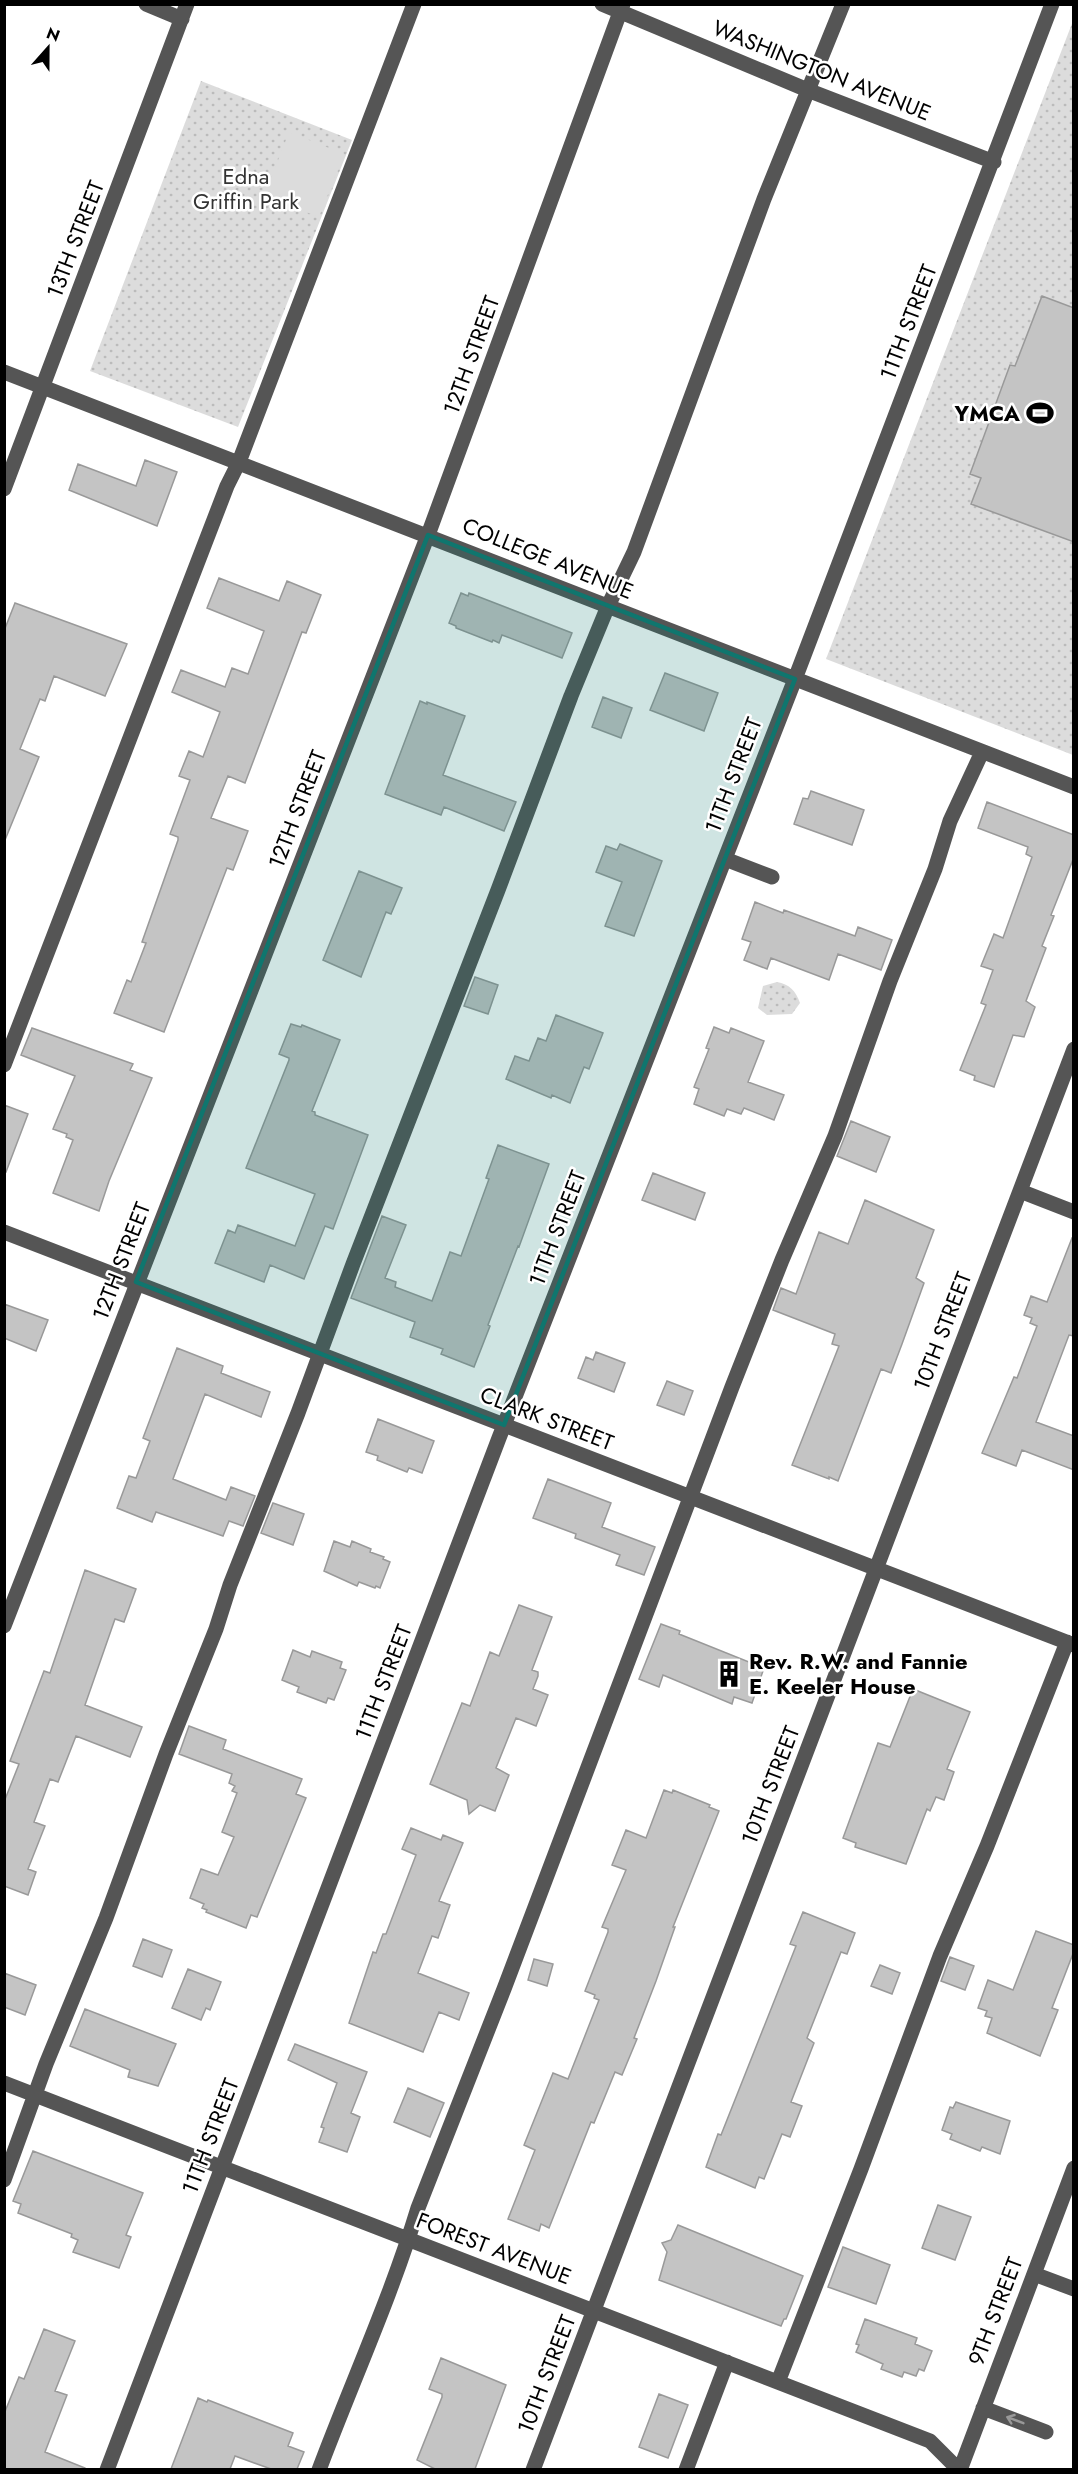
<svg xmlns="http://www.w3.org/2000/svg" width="1078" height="2474" viewBox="0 0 1078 2474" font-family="Jost,sans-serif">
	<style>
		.park { fill: url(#park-dots) }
		.garden { fill: #dcdcdc }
		.building { fill: #c4c4c4; stroke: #999; stroke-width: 1.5 }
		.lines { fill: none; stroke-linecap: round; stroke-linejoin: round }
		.minor { stroke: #555; stroke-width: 15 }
		.oneway { stroke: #999 }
		.marked { fill: #0f766e; fill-opacity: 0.2; stroke: #0f766e; stroke-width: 4.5; stroke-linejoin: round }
		.labels { text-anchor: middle; stroke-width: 5; stroke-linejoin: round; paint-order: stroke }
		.street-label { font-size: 22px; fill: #000; stroke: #fff }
		.park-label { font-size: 22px; fill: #333; stroke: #fff }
		.poi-label { font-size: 22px; font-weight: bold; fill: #000; stroke: #fff; text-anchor: end }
	</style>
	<defs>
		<pattern id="park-dots" width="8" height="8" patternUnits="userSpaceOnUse" patternTransform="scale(1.5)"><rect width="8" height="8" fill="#dcdcdc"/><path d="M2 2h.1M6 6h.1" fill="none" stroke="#bbb" stroke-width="1.8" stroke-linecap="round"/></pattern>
	</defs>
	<rect width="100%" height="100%" fill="#fff"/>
	<path class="park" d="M 1073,21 L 1073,755 L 826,659 Z
		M 201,81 L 352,140 L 238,427 L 90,371 Z
		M 777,982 C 789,984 796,991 800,1003 L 792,1014 L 767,1015 L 758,1008 L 763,986 Z"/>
	<path class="garden" d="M 289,132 L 344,154 L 319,217 L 264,196 Z"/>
	<path class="building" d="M 1042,296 L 1074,308 L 1074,542 L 971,504 L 981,478 L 970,474 L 1010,365 L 1015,366 Z
		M 145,460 L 177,472 L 157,526 L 69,490 L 78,464 L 136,486 Z
		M 219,578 L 279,601 L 287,581 L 321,595 L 306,633 L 302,632 L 245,783 L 228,776 L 211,818 L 248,831 L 233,870 L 227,868 L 164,1032 L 114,1013 L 127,980 L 131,982 L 146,943 L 142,942 L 178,840 L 178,837 L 170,834 L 190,780 L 179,776 L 189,751 L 203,757 L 220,712 L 172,692 L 181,670 L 225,687 L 232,668 L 248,674 L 264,631 L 207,608 Z
		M 461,593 L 468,596 L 469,593 L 572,633 L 562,658 L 502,635 L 499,643 L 493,640 L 492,642 L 456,628 L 456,626 L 449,623 Z
		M 15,603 L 127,644 L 105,696 L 54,676 L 45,701 L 40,699 L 20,749 L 39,757 L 5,840 L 4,631 Z
		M 665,673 L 718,693 L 704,731 L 650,710 Z
		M 603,697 L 632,708 L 621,738 L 592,727 Z
		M 420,701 L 427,704 L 427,702 L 465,716 L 443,775 L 516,802 L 504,831 L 444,807 L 441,815 L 385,794 Z
		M 811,791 L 864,810 L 852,845 L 794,824 L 803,798 L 808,799 Z
		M 987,802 L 1074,835 L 1074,857 L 1051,915 L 1054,916 L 1042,946 L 1046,948 L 1026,1001 L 1035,1007 L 1024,1037 L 1013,1035 L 994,1087 L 974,1080 L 975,1076 L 960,1070 L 986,1005 L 981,1003 L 993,970 L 981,966 L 994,934 L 1003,938 L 1032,857 L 1026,854 L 1028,847 L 978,828 Z
		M 620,844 L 662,861 L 634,936 L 605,926 L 622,882 L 596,872 L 606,846 L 617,850 Z
		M 359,871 L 402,888 L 391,914 L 386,912 L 361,977 L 323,960 Z
		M 755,902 L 783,913 L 784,910 L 855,936 L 858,927 L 892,940 L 881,970 L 838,954 L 829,980 L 771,958 L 767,969 L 744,960 L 751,942 L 742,939 Z
		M 475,977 L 498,985 L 488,1014 L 464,1006 Z
		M 556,1015 L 603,1033 L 589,1069 L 584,1067 L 570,1103 L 552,1095 L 551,1098 L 506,1079 L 515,1056 L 529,1061 L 538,1038 L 546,1041 Z
		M 291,1024 L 301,1027 L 302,1025 L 340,1040 L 312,1111 L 315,1112 L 315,1115 L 368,1135 L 333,1229 L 325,1226 L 304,1279 L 270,1265 L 264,1282 L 215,1263 L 228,1230 L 235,1233 L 238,1225 L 295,1246 L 315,1194 L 246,1168 L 289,1060 L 289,1058 L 279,1054 Z
		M 714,1027 L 729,1033 L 731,1028 L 764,1041 L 748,1082 L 784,1095 L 774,1120 L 744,1108 L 741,1114 L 727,1109 L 724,1116 L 694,1104 L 699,1089 L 694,1087 L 709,1049 L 706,1048 Z
		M 32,1028 L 133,1064 L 130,1070 L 152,1078 L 109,1181 L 99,1211 L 53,1193 L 73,1140 L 66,1137 L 67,1134 L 53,1129 L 75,1076 L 21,1055 Z
		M 4,1105 L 28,1114 L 6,1172 L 4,1171 Z
		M 851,1121 L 890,1137 L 876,1172 L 837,1156 Z
		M 498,1145 L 549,1164 L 519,1247 L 518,1246 L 488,1325 L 490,1326 L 474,1367 L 441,1354 L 443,1349 L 410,1337 L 415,1322 L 351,1298 L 382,1216 L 406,1225 L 385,1278 L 396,1282 L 395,1287 L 432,1301 L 450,1252 L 461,1256 L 489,1179 L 486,1178 Z
		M 653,1173 L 705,1193 L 695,1220 L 642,1200 Z
		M 865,1200 L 934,1230 L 916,1278 L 924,1283 L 902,1344 L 891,1373 L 881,1369 L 838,1481 L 829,1477 L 829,1479 L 792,1465 L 839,1346 L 832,1344 L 835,1334 L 773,1310 L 781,1288 L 796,1294 L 819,1232 L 848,1244 Z
		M 1072,1238 L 1074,1239 L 1074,1336 L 1069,1335 L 1036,1422 L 1074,1436 L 1074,1470 L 1022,1450 L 1016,1466 L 982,1453 L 1014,1377 L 1017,1378 L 1037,1326 L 1030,1323 L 1032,1318 L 1024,1315 L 1031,1296 L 1047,1302 Z
		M 4,1304 L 48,1320 L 36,1351 L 4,1338 Z
		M 177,1348 L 223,1366 L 221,1373 L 270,1392 L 261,1417 L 205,1394 L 173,1479 L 226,1500 L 231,1487 L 255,1496 L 243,1526 L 229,1521 L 223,1536 L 156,1512 L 152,1522 L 117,1508 L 129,1476 L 136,1478 L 150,1441 L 143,1438 Z
		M 596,1352 L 625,1363 L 614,1392 L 578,1378 L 586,1357 L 593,1360 Z
		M 667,1381 L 693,1391 L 684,1415 L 657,1405 Z
		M 378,1419 L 434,1441 L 422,1473 L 409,1468 L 407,1472 L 377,1460 L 378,1456 L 366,1452 Z
		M 548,1479 L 611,1503 L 602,1527 L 655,1547 L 644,1575 L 616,1565 L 620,1555 L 575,1538 L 576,1534 L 533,1518 Z
		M 273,1503 L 304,1514 L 293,1545 L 261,1533 Z
		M 334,1541 L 350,1547 L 352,1541 L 371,1549 L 370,1552 L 384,1557 L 383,1559 L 390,1562 L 380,1588 L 376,1586 L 375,1588 L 359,1582 L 357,1586 L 324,1571 Z
		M 85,1570 L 136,1589 L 124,1622 L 115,1619 L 85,1705 L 142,1727 L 130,1757 L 76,1736 L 58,1782 L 50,1779 L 34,1822 L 45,1826 L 28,1869 L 36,1872 L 28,1895 L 4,1886 L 4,1802 L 19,1764 L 10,1761 L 44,1671 L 50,1673 Z
		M 519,1605 L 552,1617 L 532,1670 L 538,1672 L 538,1676 L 533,1689 L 548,1695 L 536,1726 L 516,1718 L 496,1768 L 509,1775 L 495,1811 L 480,1805 L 469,1814 L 467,1800 L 430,1784 L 462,1703 L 470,1706 L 490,1652 L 499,1656 Z
		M 661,1624 L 680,1631 L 679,1634 L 764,1668 L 752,1703 L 734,1697 L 732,1704 L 663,1675 L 659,1687 L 639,1679 Z
		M 293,1650 L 310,1657 L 312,1651 L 342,1662 L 340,1668 L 346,1670 L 334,1700 L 328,1698 L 326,1703 L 297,1692 L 299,1687 L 282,1680 Z
		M 913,1689 L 970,1712 L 947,1769 L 954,1772 L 944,1800 L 936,1797 L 930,1811 L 927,1809 L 906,1864 L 855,1847 L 856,1843 L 843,1838 L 878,1743 L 890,1747 Z
		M 189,1726 L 226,1740 L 223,1749 L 302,1779 L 296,1794 L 306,1798 L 257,1917 L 251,1915 L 246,1928 L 206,1912 L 207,1910 L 202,1908 L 204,1904 L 190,1898 L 201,1869 L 218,1875 L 234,1837 L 222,1832 L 237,1793 L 232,1791 L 235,1786 L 229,1783 L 232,1774 L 179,1754 Z
		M 664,1790 L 672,1793 L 673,1790 L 710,1805 L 709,1807 L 719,1811 L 673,1927 L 675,1927 L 656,1981 L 634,2038 L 637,2039 L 622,2075 L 615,2072 L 594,2123 L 591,2122 L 549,2228 L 541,2224 L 539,2231 L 508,2219 L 535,2150 L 524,2145 L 553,2073 L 568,2079 L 599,2000 L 594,1998 L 595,1995 L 585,1991 L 608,1932 L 608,1929 L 602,1927 L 626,1870 L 612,1865 L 626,1830 L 646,1838 Z
		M 411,1828 L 441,1840 L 443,1835 L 463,1843 L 439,1901 L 450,1905 L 438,1938 L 432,1936 L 418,1973 L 469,1993 L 459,2020 L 439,2012 L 423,2052 L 349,2023 L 373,1952 L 376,1953 L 383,1934 L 386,1934 L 416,1855 L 402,1849 Z
		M 803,1912 L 855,1933 L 847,1954 L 841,1952 L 807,2038 L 814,2043 L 791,2102 L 802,2106 L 790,2137 L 782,2134 L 764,2179 L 759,2177 L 755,2188 L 706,2167 L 718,2134 L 721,2135 L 796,1946 L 790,1944 Z
		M 1036,1931 L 1074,1945 L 1074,1951 L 1052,2008 L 1058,2010 L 1040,2056 L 987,2033 L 992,2018 L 985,2016 L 987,2011 L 978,2008 L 988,1980 L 1013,1990 Z
		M 143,1939 L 172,1950 L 162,1977 L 133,1966 Z
		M 950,1957 L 974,1966 L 965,1990 L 941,1981 Z
		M 534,1959 L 553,1964 L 547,1986 L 528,1980 Z
		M 880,1965 L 900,1973 L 892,1994 L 871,1986 Z
		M 188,1969 L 221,1982 L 210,2010 L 206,2008 L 201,2020 L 172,2008 Z
		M 4,1973 L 36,1985 L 25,2015 L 4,2007 Z
		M 85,2009 L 176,2044 L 158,2086 L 128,2077 L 130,2070 L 70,2046 Z
		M 295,2044 L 367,2072 L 351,2113 L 360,2117 L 347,2152 L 319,2142 L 324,2128 L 321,2127 L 337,2083 L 288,2060 Z
		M 408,2088 L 444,2103 L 430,2137 L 394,2122 Z
		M 956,2102 L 1010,2121 L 1000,2154 L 982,2147 L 980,2151 L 950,2139 L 952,2134 L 942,2130 L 950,2107 L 953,2108 Z
		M 33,2151 L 143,2193 L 126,2235 L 131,2237 L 119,2268 L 73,2252 L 78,2240 L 71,2237 L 72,2234 L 18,2213 L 21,2204 L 13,2201 Z
		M 938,2205 L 971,2217 L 955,2260 L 922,2248 Z
		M 678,2225 L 803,2276 L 786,2319 L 784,2319 L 781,2326 L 659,2280 L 667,2252 L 662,2243 L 671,2240 Z
		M 843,2247 L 890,2265 L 876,2304 L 828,2287 Z
		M 865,2319 L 917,2338 L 915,2344 L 932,2351 L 924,2371 L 919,2369 L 916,2376 L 904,2372 L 902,2377 L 881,2369 L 883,2364 L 856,2352 L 859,2345 L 856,2344 Z
		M 44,2329 L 75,2341 L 55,2391 L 67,2395 L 45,2452 L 85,2468 L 85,2469 L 4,2469 L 4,2414 L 19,2377 L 24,2379 Z
		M 441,2358 L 506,2385 L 475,2469 L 435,2469 L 417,2460 L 442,2397 L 442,2394 L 429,2389 Z
		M 659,2394 L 688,2405 L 668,2458 L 639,2447 Z
		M 198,2398 L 207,2402 L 208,2400 L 293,2433 L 288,2446 L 304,2452 L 297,2469 L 271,2469 L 235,2456 L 230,2469 L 171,2469 Z"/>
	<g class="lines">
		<path class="minor" d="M 146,4 L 182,19
			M 602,4 L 810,91 L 994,162
			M 4,372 L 1074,787
			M 4,489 L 187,4
			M 725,859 L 772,877
			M 4,1065 L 227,486 L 239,462 L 414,4
			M 1020,1191 L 1074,1212
			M 4,1232 L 1074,1645
			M 4,1626 L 428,535 L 623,4
			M 4,2083 L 930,2441 L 959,2470
			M 4,2180 L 46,2064 L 106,1918 L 166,1754 L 216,1629 L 230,1585 L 298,1413 L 353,1264 L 498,890 L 571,696 L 608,606 L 634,552 L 764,199 L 843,4
			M 1034,2274 L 1074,2289
			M 778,2382 L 861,2169 L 940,1956 L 987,1846 L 1067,1642
			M 983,2408 L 1046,2432
			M 107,2470 L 499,1438 L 795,679 L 1052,4
			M 319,2470 C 352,2382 391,2297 418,2208 L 504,1989 L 732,1387 L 782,1260 L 835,1136 L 890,981 L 935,869 L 950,821 L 982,752
			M 533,2470 L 1074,1049
			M 686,2470 L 727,2362
			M 960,2470 L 1074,2168"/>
	</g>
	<defs><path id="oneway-shaft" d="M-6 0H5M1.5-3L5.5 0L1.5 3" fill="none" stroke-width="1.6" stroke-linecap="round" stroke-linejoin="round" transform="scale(1.5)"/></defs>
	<use class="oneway" href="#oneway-shaft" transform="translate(1015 2420) rotate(-159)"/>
	<path class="marked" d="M 428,535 L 795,679 L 504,1425 L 136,1282 Z"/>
	<defs>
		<symbol id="stadium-bare" viewBox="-9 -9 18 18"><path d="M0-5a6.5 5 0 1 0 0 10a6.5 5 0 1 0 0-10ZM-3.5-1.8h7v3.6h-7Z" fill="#000" stroke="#fff" stroke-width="2.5" paint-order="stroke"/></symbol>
		<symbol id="building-bare" viewBox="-9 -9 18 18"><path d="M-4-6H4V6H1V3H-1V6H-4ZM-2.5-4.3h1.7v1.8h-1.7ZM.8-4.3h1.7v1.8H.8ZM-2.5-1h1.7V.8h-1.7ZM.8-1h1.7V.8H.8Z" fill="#000" stroke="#fff" stroke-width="2.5" paint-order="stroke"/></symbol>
	</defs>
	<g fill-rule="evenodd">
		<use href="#stadium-bare" x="1021" y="394" width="38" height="38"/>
		<use href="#building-bare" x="710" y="1655" width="38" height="38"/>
	</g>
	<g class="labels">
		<g class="street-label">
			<text transform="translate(822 70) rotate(22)" y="8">WASHINGTON AVENUE</text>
			<text transform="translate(75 239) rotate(-69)" y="8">13TH STREET</text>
			<text transform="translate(908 322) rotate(-69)" y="8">11TH STREET</text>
			<text transform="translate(471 355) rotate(-70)" y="8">12TH STREET</text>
			<text transform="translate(548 558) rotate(22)" y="8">COLLEGE AVENUE</text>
			<text transform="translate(733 775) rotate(-69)" y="8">11TH STREET</text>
			<text transform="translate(297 809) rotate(-69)" y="8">12TH STREET</text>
			<text transform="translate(557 1228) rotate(-69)" y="8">11TH STREET</text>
			<text transform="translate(121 1261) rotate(-69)" y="8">12TH STREET</text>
			<text transform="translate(942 1331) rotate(-69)" y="8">10TH STREET</text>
			<text transform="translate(547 1418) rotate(21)" y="8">CLARK STREET</text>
			<text transform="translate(383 1682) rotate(-69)" y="8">11TH STREET</text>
			<text transform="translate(770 1785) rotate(-69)" y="8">10TH STREET</text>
			<text transform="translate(210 2136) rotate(-69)" y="8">11TH STREET</text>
			<text transform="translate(494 2248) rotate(21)" y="8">FOREST AVENUE</text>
			<text transform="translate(995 2311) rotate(-69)" y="8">9TH STREET</text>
			<text transform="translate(546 2374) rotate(-69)" y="8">10TH STREET</text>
		</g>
		<g class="park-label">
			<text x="246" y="184">Edna<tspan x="246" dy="25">Griffin Park</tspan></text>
		</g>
		<g class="poi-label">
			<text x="1020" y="421">YMCA</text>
			<text x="749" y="1669" text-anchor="start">Rev. R.W. and Fannie<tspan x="749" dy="25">E. Keeler House</tspan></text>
		</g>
	</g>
	<rect width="1078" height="2474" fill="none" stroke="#000000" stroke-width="12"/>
	<g transform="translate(48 48) rotate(21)" stroke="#ffffff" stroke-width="4.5" paint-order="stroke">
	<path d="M0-4.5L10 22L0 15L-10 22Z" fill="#000000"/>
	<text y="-9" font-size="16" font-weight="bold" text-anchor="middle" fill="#000000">N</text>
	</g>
</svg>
